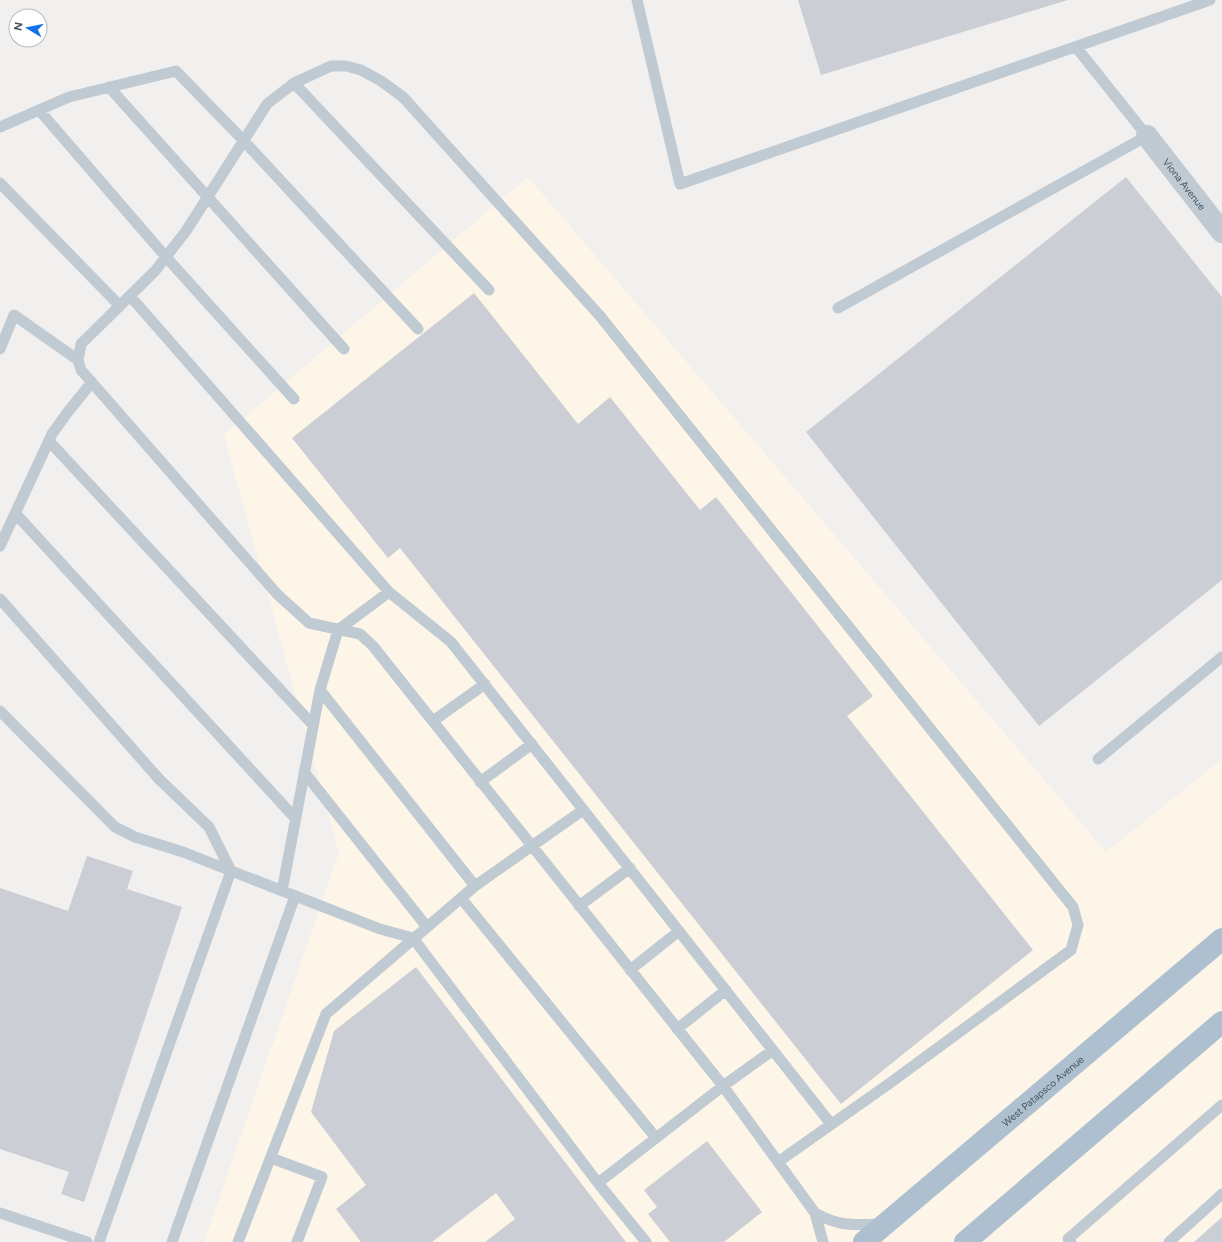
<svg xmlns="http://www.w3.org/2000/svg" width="1222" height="1242" viewBox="0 0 1222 1242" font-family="Figtree,sans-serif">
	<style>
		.commercial { fill: #fdf6e8 }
		.building { fill: #cbced4 }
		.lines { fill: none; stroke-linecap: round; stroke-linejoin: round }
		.service { stroke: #bfcad2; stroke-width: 11 }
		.minor { stroke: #bfcad2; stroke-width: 22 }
		.primary { stroke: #aebfcf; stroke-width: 22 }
		.labels { text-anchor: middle; stroke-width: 4; stroke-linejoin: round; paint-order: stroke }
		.street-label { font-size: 10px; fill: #46535e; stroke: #fff }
	</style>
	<rect width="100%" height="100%" fill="#f2efef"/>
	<path class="commercial" d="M 528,177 L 1106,852 L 1222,759 L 1222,1242 L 204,1242 L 339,853 L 224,435 Z"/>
	<path class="building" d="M 798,0 L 1068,0 L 821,75 Z
		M 1126,177 L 1222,297 L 1222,580 L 1039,726 L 806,432 Z
		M 474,293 L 578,424 L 610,397 L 700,510 L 716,497 L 873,696 L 847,716 L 1033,950 L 841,1104 L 400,548 L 388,558 L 292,438 Z
		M 87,856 L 133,871 L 127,889 L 182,907 L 84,1202 L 61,1194 L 69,1172 L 0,1149 L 0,888 L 68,911 Z
		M 416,967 L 626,1242 L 485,1242 L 515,1219 L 496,1193 L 432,1242 L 361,1242 L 336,1209 L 366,1185 L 311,1112 L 334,1031 Z
		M 707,1141 L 762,1212 L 724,1242 L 670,1242 L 648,1214 L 657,1207 L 644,1190 Z
		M 1222,1217 L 1222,1242 L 1194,1242 Z"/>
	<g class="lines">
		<path class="service" d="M 637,0 L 680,184 L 1210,0
			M 294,83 L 489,290
			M 109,87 L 344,349
			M 39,110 L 166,257 L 294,399
			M 0,127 L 69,97 L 176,71 L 243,140 L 418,329
			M 0,183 L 120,306
			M 130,296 L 389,592 L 451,642 L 831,1124
			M 838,308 L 1147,136 L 1076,47
			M 0,349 L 14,315 L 78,360
			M 49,441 L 313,725
			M 15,513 L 296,819
			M 0,546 L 52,434 L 67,413 L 92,382
			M 0,599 L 159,779 L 209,827 L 231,871 L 99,1242
			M 320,690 L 475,886
			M 0,711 L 115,827 L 135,837 L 183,852 L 380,929 L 413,938 L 598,1183 L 646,1242
			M 433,721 L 485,684
			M 1098,759 L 1222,657
			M 304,772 L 427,927
			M 480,782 L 532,744
			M 282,891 L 320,690 L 338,630 L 389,592
			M 461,898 L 656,1138
			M 579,906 L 630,868
			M 630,970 L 679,931
			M 677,1029 L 726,990
			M 271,1158 L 322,1177 L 297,1242
			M 778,1162 L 890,1083 L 1071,950 L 1078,925 L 1073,907 L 600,316 L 403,97 L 381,81 L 361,70 L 346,66 L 331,66 L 294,83 L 267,104 L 186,231 L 155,271 L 81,344 L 78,360 L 81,370 L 277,594 L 309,623 L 360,634 L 373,646 L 723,1086 L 815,1213 L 823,1242
			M 598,1183 L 723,1086 L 773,1050
			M 0,1213 L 87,1242
			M 815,1213 C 840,1227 855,1225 882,1224
			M 172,1242 L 295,896
			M 238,1242 L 326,1014 L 475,886 L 583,810
			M 1071,1242 L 1068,1239 L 1222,1105
			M 1169,1242 L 1222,1194"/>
		<path class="minor" id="s1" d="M 1147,136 L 1222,232"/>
		<g class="primary">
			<path id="s2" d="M 864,1242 L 1222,939"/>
			<path d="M 965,1242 L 1222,1022"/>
		</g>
	</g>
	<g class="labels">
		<g class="street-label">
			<text dy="4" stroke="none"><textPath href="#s1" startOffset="61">Viona Avenue</textPath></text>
			<text dy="4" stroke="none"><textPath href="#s2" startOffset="234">West Patapsco Avenue</textPath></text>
		</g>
	</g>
	<g transform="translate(28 28) rotate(280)"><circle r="19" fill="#ffffff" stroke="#b5babf"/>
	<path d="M0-3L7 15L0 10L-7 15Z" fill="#1273e9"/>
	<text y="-6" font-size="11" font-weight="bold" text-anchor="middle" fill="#46535e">N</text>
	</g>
</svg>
